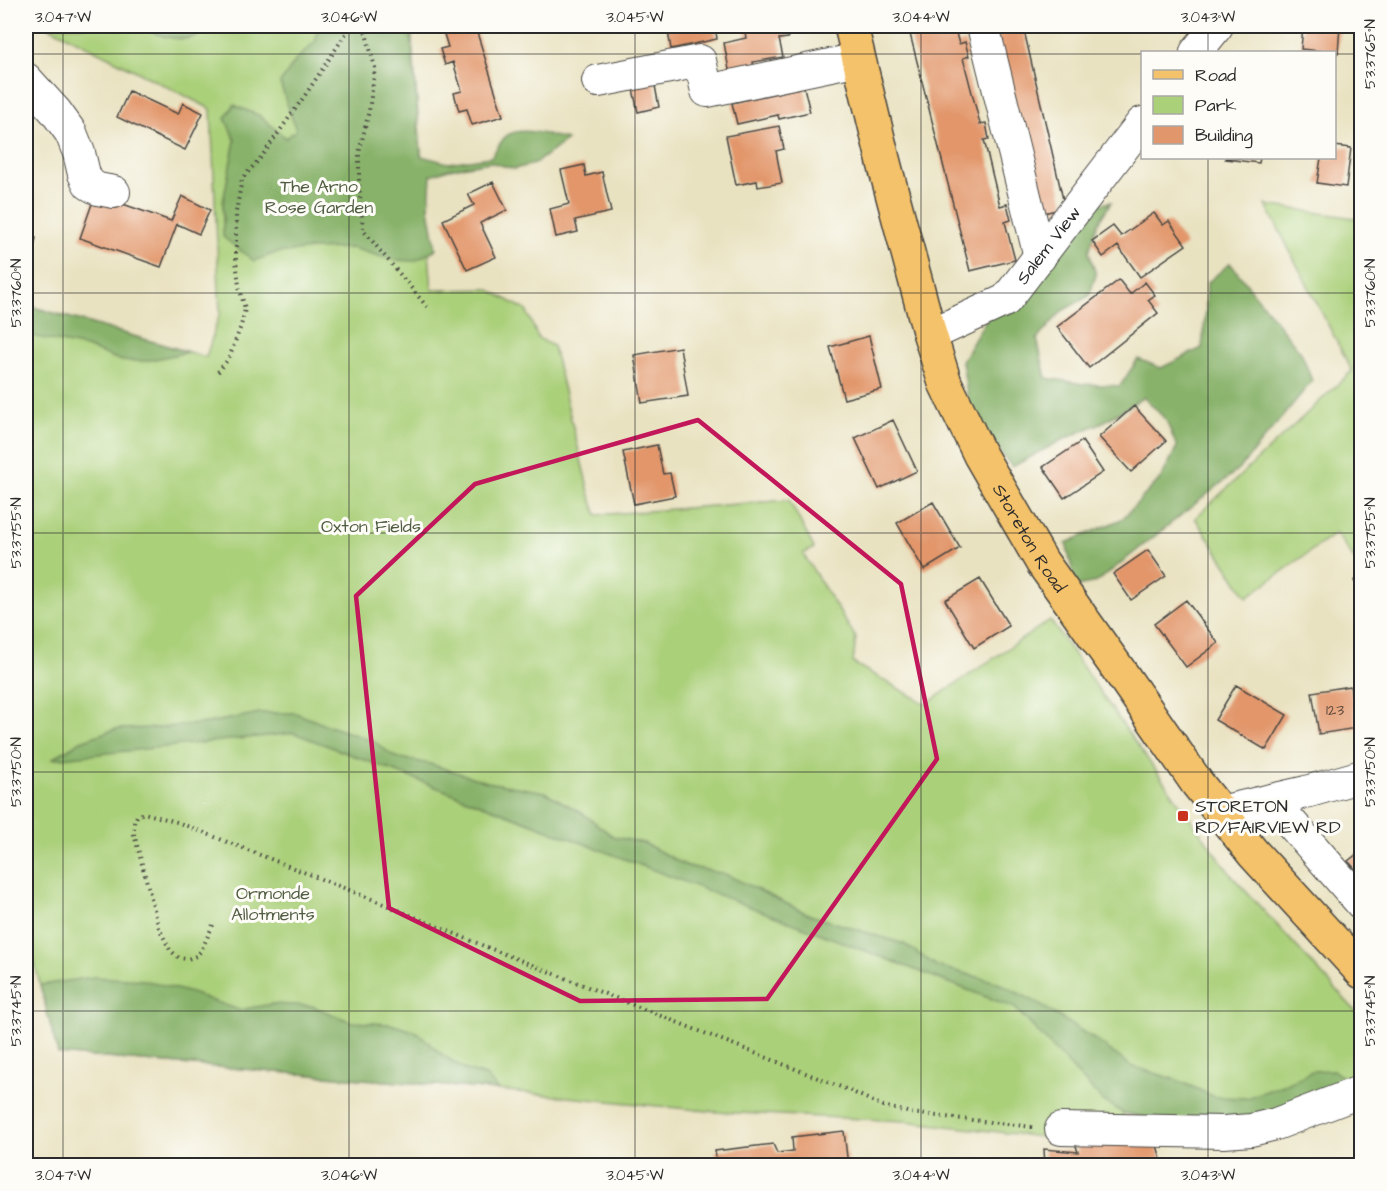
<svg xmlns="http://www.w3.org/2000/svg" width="1387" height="1191" viewBox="0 0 1387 1191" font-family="'Architects Daughter',sans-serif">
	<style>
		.green { fill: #abd07a; stroke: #6b7e52; stroke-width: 1.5 }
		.forest { fill: #88b26a; stroke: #5a6e4a; stroke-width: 1.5 }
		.building { fill: #e2966b }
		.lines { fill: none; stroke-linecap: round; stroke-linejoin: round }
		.minor-casing { stroke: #484642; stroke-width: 34 }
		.major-casing { stroke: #484642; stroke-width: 36 }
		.path { stroke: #484642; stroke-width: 4; stroke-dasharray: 1.5 4.5; stroke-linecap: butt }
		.minor { stroke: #fff; stroke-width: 32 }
		.major { stroke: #f4c26a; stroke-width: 33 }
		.marked { fill: none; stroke: #c2185b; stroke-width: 4.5; stroke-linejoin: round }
		.ticks { fill: none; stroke: #2b2b2b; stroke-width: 1.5; stroke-opacity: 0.45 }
		.poi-dot { fill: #c8321e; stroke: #fdfcf7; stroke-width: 2 }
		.labels { text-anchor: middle; stroke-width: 6; stroke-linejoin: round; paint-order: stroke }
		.number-label { font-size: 15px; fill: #59463b }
		.park-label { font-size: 18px; fill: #515d43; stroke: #fdfcf7 }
		.street-label { font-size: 18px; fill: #2b2b2b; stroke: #fdfcf7 }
		.poi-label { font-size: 18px; fill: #2b2b2b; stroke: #fdfcf7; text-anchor: start }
		.neatline { fill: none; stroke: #2b2b2b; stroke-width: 2 }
		.ticks-label { font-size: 15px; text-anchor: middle; fill: #2b2b2b }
	</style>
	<rect width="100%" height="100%" fill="#fdfcf7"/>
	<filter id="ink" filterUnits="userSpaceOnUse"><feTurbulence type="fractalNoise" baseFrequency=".0167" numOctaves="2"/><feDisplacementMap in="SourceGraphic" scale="12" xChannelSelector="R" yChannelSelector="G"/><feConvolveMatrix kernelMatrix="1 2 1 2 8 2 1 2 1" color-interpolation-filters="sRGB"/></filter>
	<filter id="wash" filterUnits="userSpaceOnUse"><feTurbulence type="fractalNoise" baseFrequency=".008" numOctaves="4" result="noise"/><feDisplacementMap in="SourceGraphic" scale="24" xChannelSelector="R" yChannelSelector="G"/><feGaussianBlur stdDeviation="1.35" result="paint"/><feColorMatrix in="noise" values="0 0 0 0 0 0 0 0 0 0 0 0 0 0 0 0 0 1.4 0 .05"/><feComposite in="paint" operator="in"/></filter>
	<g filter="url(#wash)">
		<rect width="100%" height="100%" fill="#e9e2c1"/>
		<path class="green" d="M 47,26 L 411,26 L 432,290 L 488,289 L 526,310 L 538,338 L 553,346 L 590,496 L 597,515 L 789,500 L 814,548 L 803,554 L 856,638 L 853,663 L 926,704 L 1050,620 L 1128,732 L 1232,876 L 1361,1017 L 1361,1078 L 1183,1125 L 1123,1113 L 1121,1141 L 1058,1139 L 904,1121 L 718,1112 L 498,1090 L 58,1054 L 26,930 L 26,305 L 206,357 L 220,313 L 211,109 Z
			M 1266,205 L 1361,219 L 1362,570 L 1336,533 L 1247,597 L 1195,518 L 1352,371 Z"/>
		<path class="forest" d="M 137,26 L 216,26 C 210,29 202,36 194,37 C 174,43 155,33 137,26 Z
			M 317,26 L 415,26 L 411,33 L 421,156 L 448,163 L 491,157 C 495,151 500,143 505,137 C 519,125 551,135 567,140 L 534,164 L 514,169 L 490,162 L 449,169 L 431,175 L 429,208 L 436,249 L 415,261 L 392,260 L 352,248 L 312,249 L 276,253 L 254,261 L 223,237 L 223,202 L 235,140 L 225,118 L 234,105 L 260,116 L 286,138 L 296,130 L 280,83 L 296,60 L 316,41 Z
			M 1111,202 L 1098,223 L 1092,241 L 1089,252 L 1096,275 L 1089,296 L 1062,311 L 1037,339 L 1046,378 L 1084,384 L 1120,386 L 1138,359 L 1161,368 L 1202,348 L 1206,309 L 1207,283 L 1230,263 L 1302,354 L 1312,381 L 1239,469 L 1097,582 L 1076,586 L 1066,543 L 1122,519 L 1161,478 L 1177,447 L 1166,420 L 1144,397 L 1105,421 L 1060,441 L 1012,467 L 970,412 L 962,361 L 995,304 L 1081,207 Z
			M 26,305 L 188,352 L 146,361 L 122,361 L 86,347 L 26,335 Z
			M 260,713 L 296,713 L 323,724 L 373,741 L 395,757 L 430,764 L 487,782 L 545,792 L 582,813 L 614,837 L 644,843 L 687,866 L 725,874 L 810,915 L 904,944 L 937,966 L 996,982 L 1034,1001 L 1096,1040 L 1131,1066 L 1177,1080 L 1215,1097 L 1247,1098 L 1289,1083 L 1312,1071 L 1333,1070 L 1350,1083 L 1254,1118 L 1183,1125 L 1123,1113 L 1102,1100 L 1015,1008 L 294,733 L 52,759 L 81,741 L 115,729 L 156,728 L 208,723 Z
			M 94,977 L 144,980 L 191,993 L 239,1010 L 272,1004 L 312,1006 L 352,1022 L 390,1024 L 417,1032 L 444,1056 L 466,1070 L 486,1076 L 498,1090 L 58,1054 L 40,985 Z"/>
		<g id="blocks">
			<path class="building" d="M 461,26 L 475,26 L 503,116 L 472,125 L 467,109 L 459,111 L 454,93 L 462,91 L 453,62 L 445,65 L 440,49 L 448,47 L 443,31 Z
				M 667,26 L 715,26 L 717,39 L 671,49 Z
				M 744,26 L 786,26 L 788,38 L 779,39 L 783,57 L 753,62 L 754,70 L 730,75 L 724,43 L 746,38 Z
				M 908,26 L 954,26 L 959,44 L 965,42 L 969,56 L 963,58 L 980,124 L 986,123 L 989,139 L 984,140 L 1000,206 L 1007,204 L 1011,220 L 1005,222 L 1015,260 L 970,271 Z
				M 995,26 L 1023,26 L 1065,208 L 1039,214 Z
				M 1303,26 L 1340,26 L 1338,53 L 1301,49 Z
				M 653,75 L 659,107 L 638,112 L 631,80 Z
				M 804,87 L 810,112 L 779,119 L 778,115 L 737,124 L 732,103 Z
				M 129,91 L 178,114 L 183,103 L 203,113 L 185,150 L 117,117 Z
				M 779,126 L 784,149 L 776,151 L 782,183 L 758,187 L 757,181 L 736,185 L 726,136 Z
				M 1334,146 L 1351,148 L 1346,187 L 1317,183 L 1321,158 L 1334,158 Z
				M 1225,158 L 1260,158 L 1259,163 L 1225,159 Z
				M 584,165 L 586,176 L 602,172 L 611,212 L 575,220 L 578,232 L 556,237 L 550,209 L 569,204 L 561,170 Z
				M 493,182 L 507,210 L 480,223 L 496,257 L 467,270 L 443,220 L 474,205 L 468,194 Z
				M 182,196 L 210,210 L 199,234 L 177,224 L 161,267 L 80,238 L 94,198 L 106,198 L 171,221 Z
				M 1154,213 L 1163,225 L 1169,221 L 1186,245 L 1140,277 L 1118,246 L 1103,257 L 1092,241 L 1113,226 L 1121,236 Z
				M 26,227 L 30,233 L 29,236 L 36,238 L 29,269 L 26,268 Z
				M 1119,280 L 1130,294 L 1145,282 L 1155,295 L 1148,300 L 1158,313 L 1089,368 L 1057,327 Z
				M 869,336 L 882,389 L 844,399 L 830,347 Z
				M 680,347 L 688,396 L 642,403 L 634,355 Z
				M 1134,406 L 1166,441 L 1131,472 L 1099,437 Z
				M 893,420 L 917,471 L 879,489 L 855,438 Z
				M 1082,441 L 1103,472 L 1064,498 L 1043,467 Z
				M 657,445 L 663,474 L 670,473 L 675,496 L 634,504 L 623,452 Z
				M 933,502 L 960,548 L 924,570 L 897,523 Z
				M 1148,550 L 1166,576 L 1131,600 L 1113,574 Z
				M 1362,576 L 1362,592 L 1354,581 Z
				M 980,579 L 1009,626 L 974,648 L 945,600 Z
				M 1186,600 L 1218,643 L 1186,667 L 1154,624 Z
				M 1236,685 L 1287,715 L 1266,750 L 1215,720 Z
				M 1350,686 L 1357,728 L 1319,734 L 1312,692 Z
				M 1362,850 L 1362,876 L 1348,861 Z
				M 844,1131 L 848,1166 L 717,1166 L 715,1151 L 773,1144 L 777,1153 L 793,1151 L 792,1137 Z
				M 1074,1140 L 1156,1142 L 1163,1166 L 1045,1166 L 1044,1149 L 1078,1152 Z"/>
		</g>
	</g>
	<g filter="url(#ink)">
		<use href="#blocks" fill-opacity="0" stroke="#484642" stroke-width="1.5"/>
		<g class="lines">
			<defs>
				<g id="minor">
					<path d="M 983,26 L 1040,257"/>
					<path d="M 1196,52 L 1217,26"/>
					<path d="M 26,79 L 56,112 L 71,133 L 79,153 L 84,174 L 89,184 L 98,189 L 114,192"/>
					<path d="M 598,81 L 700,61 L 707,91 L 859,59"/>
					<path id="s1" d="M 930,335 L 1006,300 L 1142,123"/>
					<path d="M 1271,800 L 1362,904"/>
					<path d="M 1220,812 L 1306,792 L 1362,776"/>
					<path d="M 1061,1129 L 1224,1132 L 1251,1130 L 1276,1124 L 1362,1091"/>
				</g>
				<g id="major">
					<path id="s2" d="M 851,26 L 884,163 L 930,335 L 945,383 L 980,455 L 1042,562 L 1123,676 L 1197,783 L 1253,853 L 1362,972"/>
				</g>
			</defs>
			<use href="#minor" class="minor-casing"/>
			<use href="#major" class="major-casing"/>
			<path class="path" d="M 364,26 L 375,68 L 369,111 L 359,153 L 359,184 L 363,230 L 428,308
				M 218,372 L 229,358 L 241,326 L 245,309 L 239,286 L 236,260 L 236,212 L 242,179 L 262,156 L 308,91 L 351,26
				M 213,925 L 201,951 L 196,956 L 188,959 L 179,958 L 170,950 L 159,928 L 134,834 L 134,823 L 137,816 L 144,813 L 177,822 L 374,900 L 484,946 L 846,1089 L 883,1106 L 911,1113 L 1033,1127"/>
			<use href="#minor" class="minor"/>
			<use href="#major" class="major"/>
		</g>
	</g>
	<path class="marked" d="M 698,420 L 901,584 L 937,759 L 767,999 L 580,1001 L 389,908 L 356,596 L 475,484 Z"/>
	<path class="ticks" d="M 63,26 L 63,1166M 349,26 L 349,1166M 635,26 L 635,1166M 921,26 L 921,1166M 1208,26 L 1208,52M 26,54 L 1142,54M 1334,54 L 1362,54M 1208,158 L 1208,1166M 26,293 L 1362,293M 26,533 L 1362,533M 26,772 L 1362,772M 26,1011 L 1362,1011"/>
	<rect class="poi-dot" x="1177" y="810" width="12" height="12" rx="3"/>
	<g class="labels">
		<g class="number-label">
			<text x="1335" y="715">123</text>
		</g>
		<g class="park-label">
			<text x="319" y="192">The Arno<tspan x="319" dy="21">Rose Garden</tspan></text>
			<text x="371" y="532">Oxton Fields</text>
			<text x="273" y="899">Ormonde<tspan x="273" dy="21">Allotments</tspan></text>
		</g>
		<g class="street-label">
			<text dy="6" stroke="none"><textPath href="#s1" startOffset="153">Salem View</textPath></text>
			<text dy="6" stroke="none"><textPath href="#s2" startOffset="546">Storeton Road</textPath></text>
		</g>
		<g class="poi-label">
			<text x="1195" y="812">STORETON<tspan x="1195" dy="21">RD/FAIRVIEW RD</tspan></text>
		</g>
	</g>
	<rect width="1387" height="1191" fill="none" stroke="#fdfcf7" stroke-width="66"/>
	<rect x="1141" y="51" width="195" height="108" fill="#fdfcf7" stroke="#a9a8a5" stroke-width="1.5"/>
	<rect x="1153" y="70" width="30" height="9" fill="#f4c26a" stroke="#a9a8a5" stroke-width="1.5"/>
	<text x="1195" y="81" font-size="18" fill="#2b2b2b">Road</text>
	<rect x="1153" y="96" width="30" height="18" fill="#abd07a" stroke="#a9a8a5" stroke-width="1.5"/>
	<text x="1195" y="111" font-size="18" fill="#2b2b2b">Park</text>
	<rect x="1153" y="126" width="30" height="18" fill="#e2966b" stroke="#a9a8a5" stroke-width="1.5"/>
	<text x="1195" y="141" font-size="18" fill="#2b2b2b">Building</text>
	<rect x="33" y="33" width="1321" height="1125" class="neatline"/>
	<g class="ticks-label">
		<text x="63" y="22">3.047°W</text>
		<text x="349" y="22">3.046°W</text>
		<text x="635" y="22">3.045°W</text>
		<text x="921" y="22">3.044°W</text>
		<text x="1208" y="22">3.043°W</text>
		<text transform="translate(1370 54) rotate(-90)" y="5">53.3765°N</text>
		<text transform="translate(16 293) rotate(-90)" y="5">53.3760°N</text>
		<text transform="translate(1370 293) rotate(-90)" y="5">53.3760°N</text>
		<text transform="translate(16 533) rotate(-90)" y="5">53.3755°N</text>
		<text transform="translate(1370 533) rotate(-90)" y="5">53.3755°N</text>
		<text transform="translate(16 772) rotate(-90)" y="5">53.3750°N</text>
		<text transform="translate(1370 772) rotate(-90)" y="5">53.3750°N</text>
		<text transform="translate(16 1011) rotate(-90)" y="5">53.3745°N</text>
		<text transform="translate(1370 1011) rotate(-90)" y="5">53.3745°N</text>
		<text x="63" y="1180">3.047°W</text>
		<text x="349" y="1180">3.046°W</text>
		<text x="635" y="1180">3.045°W</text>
		<text x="921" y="1180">3.044°W</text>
		<text x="1208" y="1180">3.043°W</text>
	</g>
</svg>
